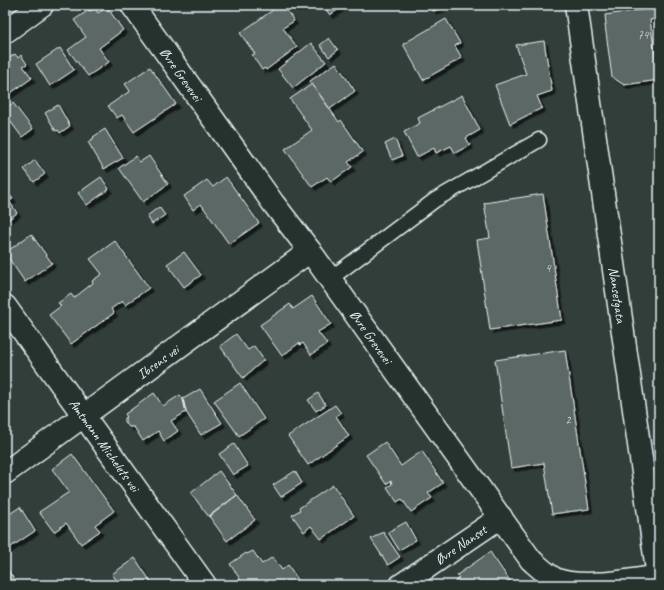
<svg xmlns="http://www.w3.org/2000/svg" width="664" height="590" viewBox="0 0 664 590" font-family="Caveat,sans-serif">
	<style>
		.building { fill: #5c6865; stroke: #e8f1f8; filter: url(#shadow) }
		.lines { fill: none; stroke-linecap: round; stroke-linejoin: round }
		.lane-casing { stroke: #e8f1f8; stroke-width: 17 }
		.street-casing { stroke: #e8f1f8; stroke-width: 25 }
		.secondary-casing { stroke: #e8f1f8; stroke-width: 25 }
		.lane { stroke: #26332d; stroke-width: 14 }
		.street { stroke: #26332d; stroke-width: 22 }
		.secondary { stroke: #26332d; stroke-width: 22 }
		.labels { text-anchor: middle; stroke-width: 3; stroke-linejoin: round; paint-order: stroke }
		.number-label { font-size: 12px; fill: #c5cfd3 }
		.street-label { font-size: 14px; fill: #e8f1f8; stroke: #26332d }
	</style>
	<defs>
		<filter id="shadow"><feDropShadow dx="3.5" dy="3.5" stdDeviation="0" flood-color="#0009"/></filter>
	</defs>
	<rect width="100%" height="100%" fill="#323e39"/>
	<filter id="ink" filterUnits="userSpaceOnUse"><feTurbulence type="fractalNoise" baseFrequency=".025" numOctaves="2"/><feDisplacementMap in="SourceGraphic" scale="8" xChannelSelector="R" yChannelSelector="G"/><feConvolveMatrix kernelMatrix="1 2 1 2 8 2 1 2 1" color-interpolation-filters="sRGB"/></filter>
	<g filter="url(#ink)">
		<path class="building" d="M 280,5 L 283,5 L 294,21 L 283,28 L 297,47 L 266,70 L 265,68 L 262,70 L 252,55 L 255,54 L 240,33 Z
			M 323,5 L 345,5 L 330,15 Z
			M 431,5 L 451,5 L 433,11 Z
			M 107,7 L 123,30 L 99,48 L 109,62 L 88,76 L 68,50 L 86,37 L 74,20 L 89,10 L 90,11 L 95,8 L 98,13 Z
			M 654,8 L 655,19 L 650,20 L 659,80 L 624,85 L 612,77 L 605,25 L 606,25 L 605,15 Z
			M 446,19 L 460,43 L 455,46 L 462,58 L 423,80 L 403,44 Z
			M 329,38 L 338,50 L 329,57 L 320,45 Z
			M 544,41 L 552,91 L 537,96 L 542,108 L 510,124 L 495,85 L 526,74 L 516,45 Z
			M 311,43 L 326,62 L 293,88 L 278,69 Z
			M 60,48 L 74,70 L 50,86 L 36,64 Z
			M 15,54 L 18,58 L 21,55 L 27,64 L 23,66 L 32,78 L 5,97 L 5,61 Z
			M 336,63 L 355,91 L 330,109 L 310,81 Z
			M 150,67 L 176,104 L 134,132 L 122,115 L 117,118 L 108,106 L 130,91 L 125,84 Z
			M 312,84 L 339,122 L 341,120 L 363,152 L 348,162 L 352,167 L 331,182 L 327,177 L 312,187 L 285,149 L 312,130 L 290,99 Z
			M 462,95 L 480,130 L 466,138 L 470,145 L 455,153 L 451,146 L 436,153 L 434,148 L 417,157 L 404,132 L 420,123 L 418,118 Z
			M 13,103 L 33,129 L 22,137 L 5,114 L 5,109 Z
			M 58,105 L 70,126 L 60,133 L 58,130 L 56,131 L 45,113 Z
			M 105,129 L 123,158 L 104,169 L 88,142 L 94,138 L 93,137 Z
			M 395,139 L 402,156 L 392,160 L 385,144 Z
			M 136,156 L 140,162 L 149,156 L 168,184 L 143,202 L 119,168 Z
			M 35,160 L 45,174 L 34,182 L 24,169 Z
			M 101,177 L 109,189 L 87,205 L 78,193 Z
			M 226,177 L 259,223 L 229,244 L 201,204 L 193,210 L 184,196 L 207,180 L 213,187 Z
			M 5,189 L 13,199 L 9,201 L 17,213 L 5,222 Z
			M 543,194 L 562,320 L 490,330 L 477,240 L 490,238 L 484,203 Z
			M 159,207 L 165,215 L 152,224 L 147,216 Z
			M 31,234 L 52,263 L 25,282 L 5,253 Z
			M 115,241 L 149,288 L 125,305 L 122,301 L 111,309 L 114,313 L 71,344 L 49,315 L 61,306 L 58,303 L 71,294 L 74,298 L 93,283 L 92,281 L 102,274 L 90,259 Z
			M 184,252 L 201,275 L 184,287 L 167,264 Z
			M 312,296 L 331,324 L 318,332 L 327,344 L 311,355 L 303,343 L 300,345 L 299,343 L 282,356 L 260,325 L 290,304 L 293,309 Z
			M 236,334 L 248,350 L 254,346 L 264,360 L 243,378 L 220,346 Z
			M 565,350 L 589,509 L 552,514 L 544,463 L 511,468 L 495,360 Z
			M 240,383 L 264,419 L 239,436 L 214,401 Z
			M 200,389 L 222,423 L 201,435 L 186,412 L 183,399 Z
			M 154,393 L 163,406 L 180,395 L 183,399 L 186,412 L 171,421 L 178,431 L 164,441 L 158,431 L 143,441 L 134,427 L 129,427 L 125,422 L 125,418 L 127,417 L 125,414 Z
			M 318,393 L 326,405 L 316,411 L 308,400 Z
			M 335,405 L 341,413 L 336,416 L 349,436 L 308,465 L 288,436 Z
			M 385,442 L 401,466 L 422,451 L 443,483 L 428,493 L 432,498 L 411,512 L 402,499 L 397,502 L 387,487 L 392,484 L 391,481 L 386,484 L 366,455 Z
			M 234,444 L 248,466 L 233,475 L 219,454 Z
			M 72,454 L 114,511 L 95,525 L 100,531 L 81,544 L 66,523 L 54,532 L 39,512 L 69,492 L 52,469 Z
			M 219,471 L 237,495 L 209,517 L 191,493 Z
			M 295,471 L 302,483 L 281,497 L 273,485 Z
			M 333,485 L 354,516 L 321,539 L 311,526 L 304,532 L 292,515 L 300,510 L 299,508 Z
			M 237,495 L 255,520 L 227,541 L 209,516 Z
			M 20,507 L 35,531 L 5,551 L 5,517 Z
			M 406,522 L 416,540 L 399,550 L 388,532 Z
			M 383,532 L 400,557 L 388,565 L 371,539 Z
			M 253,551 L 262,564 L 273,557 L 282,570 L 288,565 L 299,581 L 293,585 L 244,585 L 230,564 L 246,553 L 247,554 Z
			M 490,552 L 513,585 L 453,585 L 456,583 L 455,581 L 459,578 L 457,575 Z
			M 135,558 L 151,582 L 147,585 L 120,585 L 112,574 Z
			M 5,566 L 16,582 L 12,585 L 5,585 Z"/>
		<g class="lines">
			<defs>
				<path id="lane" d="M 330,279 L 435,200 L 539,140"/>
				<g id="street">
					<path id="s1" d="M 132,5 L 273,203 L 310,251 L 531,560 C 538,566 546,574 555,579 C 580,590 632,580 659,576"/>
					<path d="M 5,32 L 42,5"/>
					<path id="s2" d="M 5,306 L 205,585"/>
					<path id="s3" d="M 5,473 L 310,251"/>
					<path id="s4" d="M 401,585 L 501,517"/>
				</g>
				<g id="secondary">
					<path id="s5" d="M 576,5 L 659,584"/>
				</g>
			</defs>
			<use href="#lane" class="lane-casing"/>
			<use href="#street" class="street-casing"/>
			<use href="#secondary" class="secondary-casing"/>
			<use href="#lane" class="lane"/>
			<use href="#street" class="street"/>
			<use href="#secondary" class="secondary"/>
		</g>
	</g>
	<g class="labels">
		<g class="number-label">
			<text x="643" y="39">74</text>
			<text x="548" y="272">4</text>
			<text x="568" y="424">2</text>
		</g>
		<g class="street-label">
			<text dy="5" stroke="none"><textPath href="#s1" startOffset="85">Øvre Grevevei</textPath></text>
			<text dy="5" stroke="none"><textPath href="#s5" startOffset="293">Nansetgata</textPath></text>
			<text dy="5" stroke="none"><textPath href="#s1" startOffset="409">Øvre Grevevei</textPath></text>
			<text dy="5" stroke="none"><textPath href="#s3" startOffset="189">Ibsens vei</textPath></text>
			<text dy="5" stroke="none"><textPath href="#s2" startOffset="171">Amtmann Michelets vei</textPath></text>
			<text dy="5" stroke="none"><textPath href="#s4" startOffset="72">Øvre Nanset</textPath></text>
		</g>
	</g>
	<rect width="664" height="590" fill="none" stroke="#26332d" stroke-width="20"/>
	<rect x="10" y="10" width="644" height="570" fill="none" stroke="#e8f1f8" stroke-width="1.5" filter="url(#ink)"/>
</svg>
